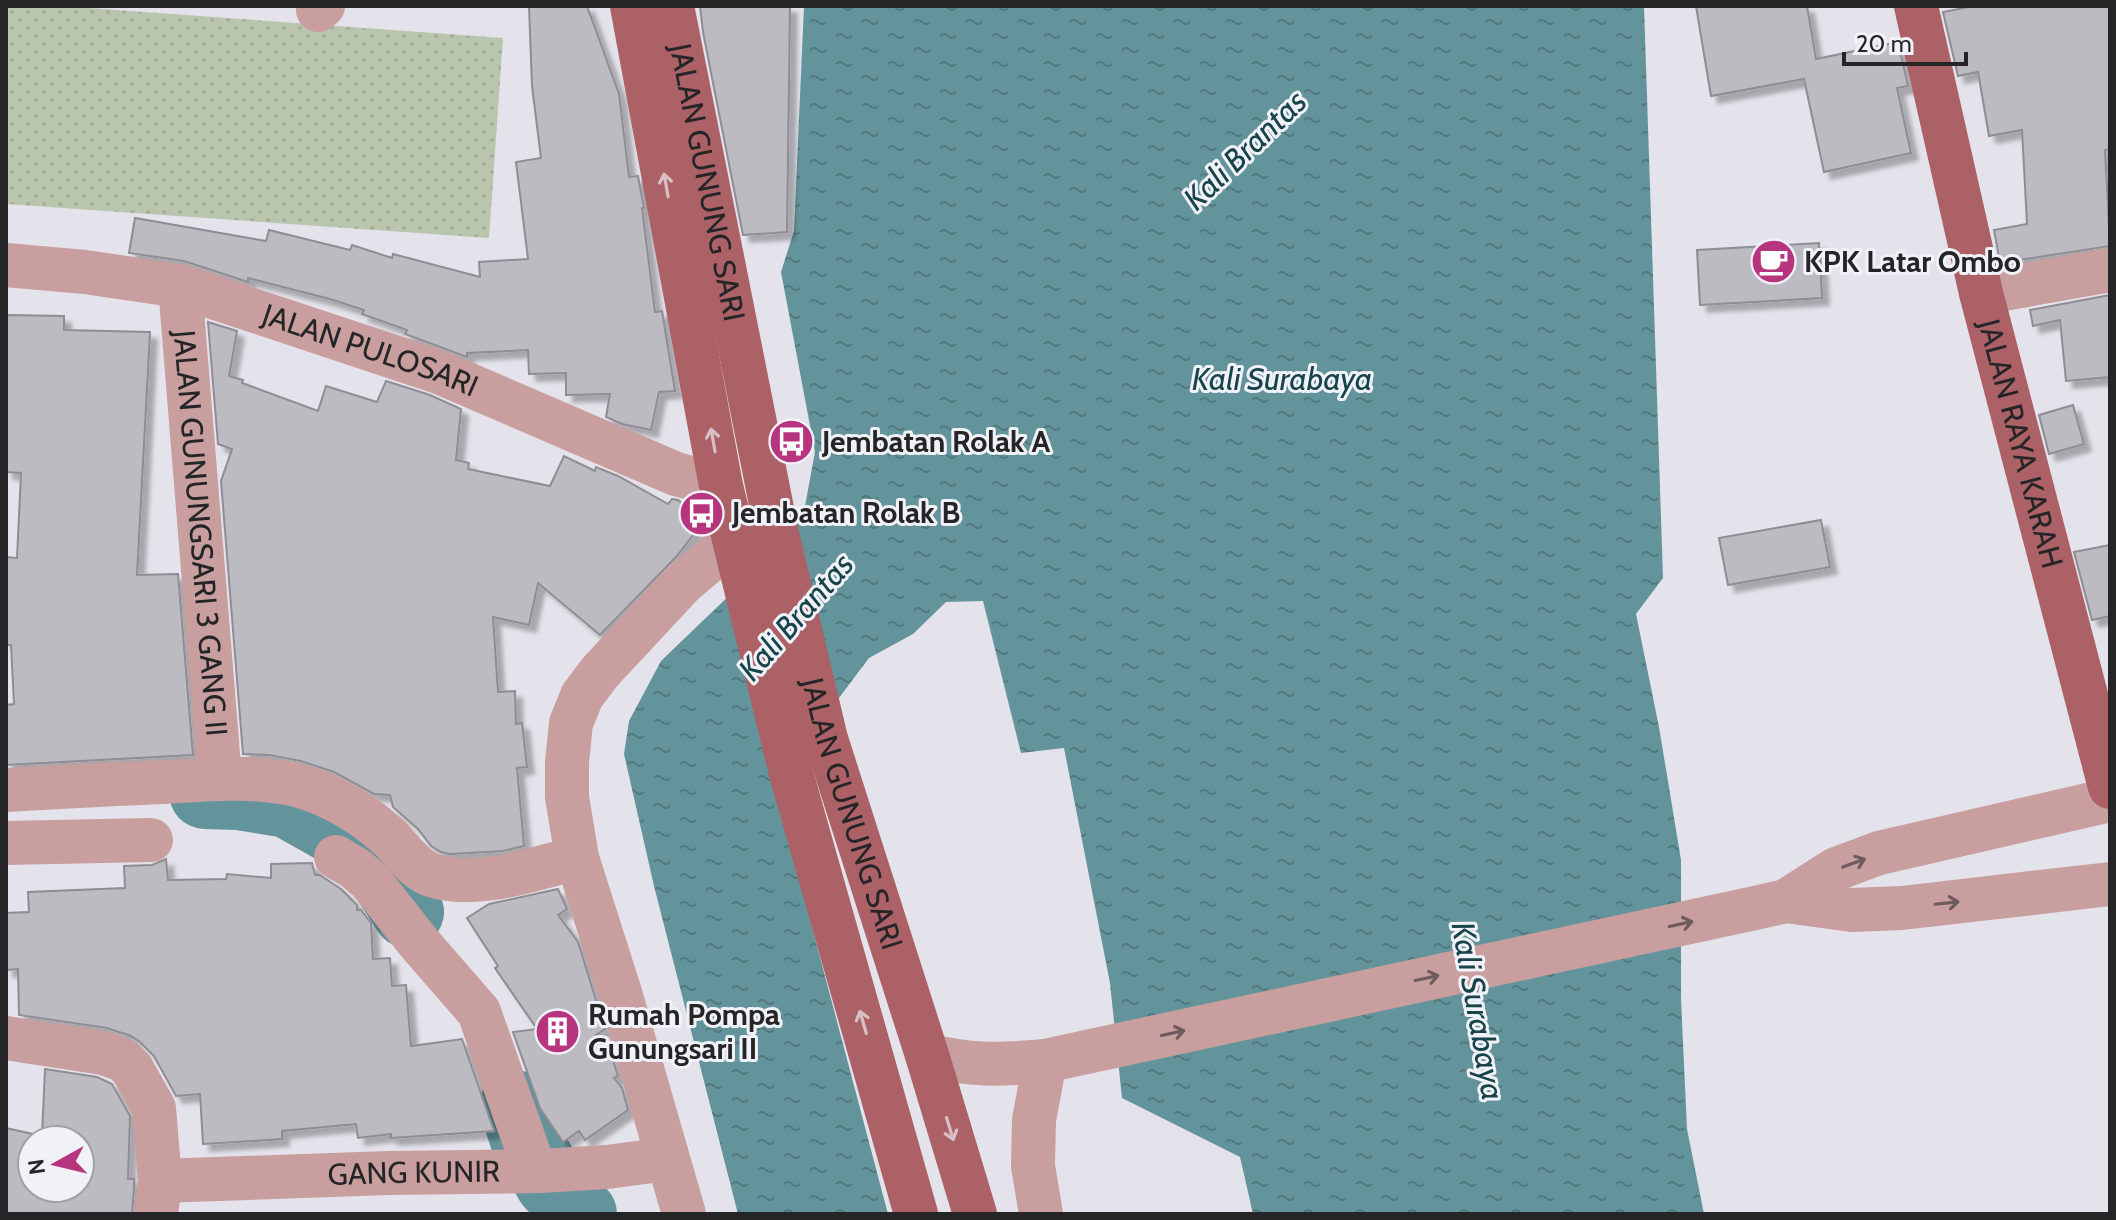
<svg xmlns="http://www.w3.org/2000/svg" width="2116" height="1220" viewBox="0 0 2116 1220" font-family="Cabin,sans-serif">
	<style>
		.grass { fill: url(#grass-dots) }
		.water { fill: url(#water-ripples) }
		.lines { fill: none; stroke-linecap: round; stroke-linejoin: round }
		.river { stroke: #64949b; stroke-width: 72 }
		.building { fill: #bdbbc2; stroke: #8f8c93; stroke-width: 2; fill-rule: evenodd; filter: url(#shadow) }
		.minor { stroke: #c89e9f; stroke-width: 44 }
		.major { stroke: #ab6165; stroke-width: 44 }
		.oneway { stroke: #d8bfc5 }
		.oneway2 { stroke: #6e5b5e }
		.labels { text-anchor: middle; stroke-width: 6; stroke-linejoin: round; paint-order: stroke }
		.street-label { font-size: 30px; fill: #252528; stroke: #f1f1f8 }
		.poi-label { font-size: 30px; font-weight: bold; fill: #252528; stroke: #f1f1f8; text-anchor: start }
		.water-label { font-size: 32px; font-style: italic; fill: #16444a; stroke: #f1f1f8 }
	</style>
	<defs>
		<pattern id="grass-dots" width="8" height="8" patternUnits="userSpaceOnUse" patternTransform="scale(2)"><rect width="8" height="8" fill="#bac5ae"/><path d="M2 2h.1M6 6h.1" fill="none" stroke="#a0a996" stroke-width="1.8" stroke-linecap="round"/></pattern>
		<pattern id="water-ripples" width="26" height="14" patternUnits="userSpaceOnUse" patternTransform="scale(2)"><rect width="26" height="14" fill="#64949b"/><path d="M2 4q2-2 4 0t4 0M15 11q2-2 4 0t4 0" fill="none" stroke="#52797e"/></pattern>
		<filter id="shadow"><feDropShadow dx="7" dy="7" stdDeviation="2" flood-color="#0004"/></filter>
	</defs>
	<rect width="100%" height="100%" fill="#e4e3eb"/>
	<path class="grass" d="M 6,6 L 61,6 L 503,38 L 489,238 L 6,204 Z"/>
	<path class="water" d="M 804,6 L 1644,6 L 1663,578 L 1636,614 L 1659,727 L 1681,860 L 1681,999 L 1687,1129 L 1704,1214 L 1253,1214 L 1240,1157 L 1122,1098 L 1110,983 L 1064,748 L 1021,753 L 983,601 L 946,602 L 913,634 L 869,658 L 784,771 L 776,791 L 888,1214 L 738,1214 L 654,886 L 624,754 L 629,721 L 661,661 L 737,588 L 805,506 L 815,452 L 781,272 L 794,231 Z"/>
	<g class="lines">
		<path class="river" d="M 205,793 L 238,794 L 288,802 L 338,830 L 382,871 L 408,912
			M 515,1106 L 526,1139 L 551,1183 L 581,1214"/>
	</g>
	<path class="building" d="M 529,6 L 587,6 L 619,94 L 629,177 L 638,176 L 644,208 L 642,208 L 655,312 L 662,311 L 675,391 L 659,392 L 651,430 L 622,424 L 606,417 L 610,394 L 566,395 L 566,373 L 529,374 L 528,350 L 467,353 L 467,357 L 405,334 L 407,330 L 362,314 L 364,310 L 330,299 L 248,278 L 248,282 L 184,261 L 129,253 L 135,218 L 266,241 L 269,230 L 350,250 L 352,245 L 392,258 L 393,254 L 480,277 L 479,262 L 528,259 L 516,162 L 541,158 L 532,86 Z
		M 700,6 L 790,6 L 787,232 L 743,235 L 703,32 Z
		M 1696,6 L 1807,6 L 1816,59 L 1898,42 L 1908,86 L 1897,88 L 1911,153 L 1824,172 L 1804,79 L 1711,96 Z
		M 1974,6 L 2110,6 L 2110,149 L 2105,150 L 2110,246 L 2000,263 L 1994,230 L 2027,224 L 2022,130 L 1989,136 L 1978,72 L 1958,76 L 1943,12 Z
		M 1819,243 L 1822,298 L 1700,305 L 1697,250 Z
		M 2110,295 L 2110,377 L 2066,381 L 2060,320 L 2033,326 L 2030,310 Z
		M 6,315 L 64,316 L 64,330 L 150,332 L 137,575 L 178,574 L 193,755 L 6,765 L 6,705 L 14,704 L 11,645 L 6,645 L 6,557 L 17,558 L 21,473 L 6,472 Z
		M 208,322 L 237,331 L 229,376 L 243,380 L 242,383 L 318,411 L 326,386 L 377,402 L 386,381 L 430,395 L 461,409 L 456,460 L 469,463 L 468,469 L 550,486 L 564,456 L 595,471 L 596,467 L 618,476 L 668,504 L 672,499 L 678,500 L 704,521 L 676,557 L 600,635 L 538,583 L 529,625 L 493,617 L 498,692 L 515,691 L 516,724 L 522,723 L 527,767 L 517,768 L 524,846 L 503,851 L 450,854 L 441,852 L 431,846 L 418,829 L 393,807 L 390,795 L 374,794 L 334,772 L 301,761 L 269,755 L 243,754 L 221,481 L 232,449 L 218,444 Z
		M 2073,405 L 2084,444 L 2049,454 L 2039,415 Z
		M 1821,520 L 1830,567 L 1728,585 L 1719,538 Z
		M 2110,545 L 2110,616 L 2092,620 L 2074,552 Z
		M 166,859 L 168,880 L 226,879 L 227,874 L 271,878 L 271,864 L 312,863 L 315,875 L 320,875 L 341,889 L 357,905 L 357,910 L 361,910 L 371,923 L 373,959 L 390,958 L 392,986 L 406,985 L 411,1046 L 462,1039 L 494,1131 L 391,1138 L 391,1134 L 358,1138 L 356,1124 L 282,1131 L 282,1139 L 203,1144 L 200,1094 L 176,1096 L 154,1056 L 140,1042 L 131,1036 L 107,1028 L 19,1015 L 18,969 L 6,970 L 6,913 L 29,912 L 28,892 L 125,888 L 124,866 L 152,865 Z
		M 558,889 L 567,909 L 558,915 L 578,942 L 605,1029 L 596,1035 L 613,1060 L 618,1076 L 614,1078 L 622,1088 L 628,1110 L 585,1140 L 579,1131 L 563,1142 L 540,1108 L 513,1032 L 537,1029 L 495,968 L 498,966 L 467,918 L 489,904 Z
		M 45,1069 L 97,1077 L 112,1084 L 130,1116 L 128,1179 L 134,1179 L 134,1188 L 132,1214 L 6,1214 L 6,1128 L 42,1136 ZM 32,1140 L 80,1140 L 80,1188 L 32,1188 Z"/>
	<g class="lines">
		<g class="minor">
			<path d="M 318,10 L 323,6"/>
			<path id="s1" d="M 6,265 L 85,272 L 180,286 L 439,372 L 676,474 L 721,486"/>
			<path id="s2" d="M 180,286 L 220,779"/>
			<path d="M 1981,293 L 2110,270"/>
			<path d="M 6,790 C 59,787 112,784 165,782 C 203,780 242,776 280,782 C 319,787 359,810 388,836 C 401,848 415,871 434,876 C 480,889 532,869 577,858"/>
			<path d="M 6,843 L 151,840"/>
			<path d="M 336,857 L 356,869 L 370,881 L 419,943 L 479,1012 L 535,1171"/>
			<path d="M 1786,901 L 1852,910 L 1902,908 L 2110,884"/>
			<path d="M 6,1038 L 103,1053 L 123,1060 L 132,1069 L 154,1108 L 160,1181 L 156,1214"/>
			<path d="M 927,1055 C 972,1066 999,1065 1045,1061 L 1755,908 L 1786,901 L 1836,869 L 1879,853 L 2110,800"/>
			<path id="s3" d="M 160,1181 L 388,1173 L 540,1171 L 607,1167 L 667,1159"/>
			<path d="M 684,1214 L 621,996 L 577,858 L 567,797 L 567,762 L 571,723 L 582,696 L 600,672 L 683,583 L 734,540"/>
			<path d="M 1041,1214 L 1033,1166 L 1034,1120 L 1045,1061"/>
		</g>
		<g class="major">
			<path d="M 632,6 L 721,486 L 791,773 L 916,1214"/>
			<path id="s4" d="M 672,6 L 777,534 L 826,739 L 927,1055 L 975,1214"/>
			<path id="s5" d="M 1916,6 L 1981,293 L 2110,787"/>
		</g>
	</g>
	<defs><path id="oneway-shaft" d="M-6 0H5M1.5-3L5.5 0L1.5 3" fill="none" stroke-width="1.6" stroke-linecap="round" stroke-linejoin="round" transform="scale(2)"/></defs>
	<g class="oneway">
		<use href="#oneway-shaft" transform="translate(666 185) rotate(-100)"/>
		<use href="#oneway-shaft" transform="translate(713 440) rotate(-100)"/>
		<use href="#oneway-shaft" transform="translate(863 1022) rotate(-106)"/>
		<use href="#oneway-shaft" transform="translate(950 1129) rotate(73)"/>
	</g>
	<g class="oneway2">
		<use href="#oneway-shaft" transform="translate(1854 863) rotate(-20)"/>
		<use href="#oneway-shaft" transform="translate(1947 903) rotate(-6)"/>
		<use href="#oneway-shaft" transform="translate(1681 924) rotate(-12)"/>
		<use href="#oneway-shaft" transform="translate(1427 978) rotate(-12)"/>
		<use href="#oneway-shaft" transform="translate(1173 1033) rotate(-12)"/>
	</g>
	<defs>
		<symbol id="cafe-disc" viewBox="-11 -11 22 22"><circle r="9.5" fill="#b7357e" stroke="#f1f1f8"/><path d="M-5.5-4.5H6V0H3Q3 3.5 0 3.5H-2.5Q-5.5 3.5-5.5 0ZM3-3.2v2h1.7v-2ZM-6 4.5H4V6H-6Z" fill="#fff"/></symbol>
		<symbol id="bus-disc" viewBox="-11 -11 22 22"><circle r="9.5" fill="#b7357e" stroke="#f1f1f8"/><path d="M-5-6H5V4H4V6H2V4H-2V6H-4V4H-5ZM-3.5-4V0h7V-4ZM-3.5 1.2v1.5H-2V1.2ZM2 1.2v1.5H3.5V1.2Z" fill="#fff"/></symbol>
		<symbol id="building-disc" viewBox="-11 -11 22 22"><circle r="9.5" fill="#b7357e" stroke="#f1f1f8"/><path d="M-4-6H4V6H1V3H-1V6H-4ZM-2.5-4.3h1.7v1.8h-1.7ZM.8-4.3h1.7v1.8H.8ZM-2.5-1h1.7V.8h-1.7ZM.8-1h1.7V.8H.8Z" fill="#fff"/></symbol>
	</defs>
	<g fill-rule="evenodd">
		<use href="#cafe-disc" x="1748" y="236" width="51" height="51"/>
		<use href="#bus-disc" x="766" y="416" width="51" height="51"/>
		<use href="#bus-disc" x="676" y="488" width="51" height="51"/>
		<use href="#building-disc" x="532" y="1006" width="51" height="51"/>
	</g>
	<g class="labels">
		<g class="street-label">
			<text dy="10" stroke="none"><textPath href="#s4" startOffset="180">JALAN GUNUNG SARI</textPath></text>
			<text dy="10" stroke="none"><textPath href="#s1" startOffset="376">JALAN PULOSARI</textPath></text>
			<text dy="10" stroke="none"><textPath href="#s5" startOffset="450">JALAN RAYA KARAH</textPath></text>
			<text dy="10" stroke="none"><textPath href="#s2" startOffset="248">JALAN GUNUNGSARI 3 GANG II</textPath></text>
			<text dy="10" stroke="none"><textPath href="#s4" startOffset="828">JALAN GUNUNG SARI</textPath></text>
			<text dy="10" stroke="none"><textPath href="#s3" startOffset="254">GANG KUNIR</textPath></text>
		</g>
		<g class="poi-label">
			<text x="1804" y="272">KPK Latar Ombo</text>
			<text x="822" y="452">Jembatan Rolak A</text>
			<text x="732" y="523">Jembatan Rolak B</text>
			<text x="588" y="1025">Rumah Pompa<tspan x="588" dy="34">Gunungsari II</tspan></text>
		</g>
		<g class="water-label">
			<text transform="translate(1245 150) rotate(-44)" y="11">Kali Brantas</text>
			<text x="1282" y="390">Kali Surabaya</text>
			<text transform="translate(796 617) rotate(-49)" y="11">Kali Brantas</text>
			<text transform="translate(1478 1011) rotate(80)" y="11">Kali Surabaya</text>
		</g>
	</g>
	<rect width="2116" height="1220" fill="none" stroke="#252528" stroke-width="16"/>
	<g transform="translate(56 1164) rotate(262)"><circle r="38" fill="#f1f1f8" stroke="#9f9fa5" stroke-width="2"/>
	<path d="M0-6L14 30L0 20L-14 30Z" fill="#b7357e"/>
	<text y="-12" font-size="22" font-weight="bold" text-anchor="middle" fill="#252528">N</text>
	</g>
	<path d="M1844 52v12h122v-12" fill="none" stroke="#252528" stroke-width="4"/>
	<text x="1856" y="52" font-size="24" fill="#252528" stroke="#f1f1f8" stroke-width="6" paint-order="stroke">20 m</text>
</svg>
